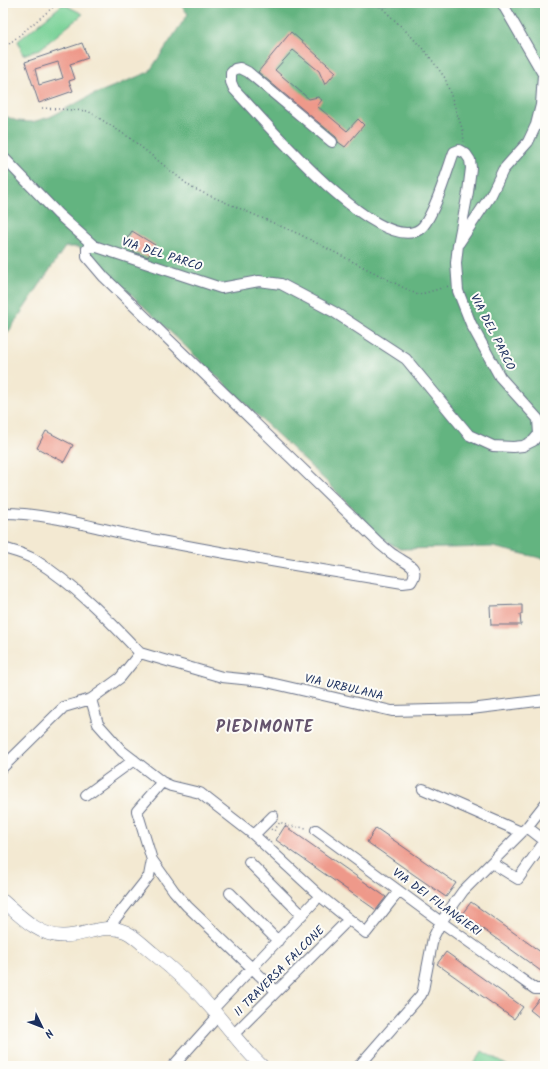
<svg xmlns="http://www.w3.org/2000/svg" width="548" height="1069" viewBox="0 0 548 1069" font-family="Kalam,sans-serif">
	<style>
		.green { fill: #7ad298; stroke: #4a807b }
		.forest { fill: #63b480; stroke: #3f726f }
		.building { fill: #ee998a; fill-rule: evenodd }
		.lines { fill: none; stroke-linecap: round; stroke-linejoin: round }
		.minor-casing { stroke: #677087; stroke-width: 12 }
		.major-casing { stroke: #677087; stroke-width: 14 }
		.path { stroke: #677087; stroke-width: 1.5; stroke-dasharray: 1 3; stroke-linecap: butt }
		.minor { stroke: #fff; stroke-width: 10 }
		.major { stroke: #fff; stroke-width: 13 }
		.labels { text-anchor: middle; stroke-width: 4; stroke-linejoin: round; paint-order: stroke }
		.street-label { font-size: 12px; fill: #1b2f5e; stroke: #fdfcf7 }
		.district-label { font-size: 16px; font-weight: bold; letter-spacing: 1px; fill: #65546d; stroke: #fdfcf7 }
	</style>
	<rect width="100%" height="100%" fill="#fdfcf7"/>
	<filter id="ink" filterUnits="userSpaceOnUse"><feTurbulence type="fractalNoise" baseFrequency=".025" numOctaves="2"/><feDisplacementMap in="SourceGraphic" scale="8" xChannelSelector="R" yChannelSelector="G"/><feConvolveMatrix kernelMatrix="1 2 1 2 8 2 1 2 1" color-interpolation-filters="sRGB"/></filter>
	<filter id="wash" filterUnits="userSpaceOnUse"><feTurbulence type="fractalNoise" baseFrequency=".012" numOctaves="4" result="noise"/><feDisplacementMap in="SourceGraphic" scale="16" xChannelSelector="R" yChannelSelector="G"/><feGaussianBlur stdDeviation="0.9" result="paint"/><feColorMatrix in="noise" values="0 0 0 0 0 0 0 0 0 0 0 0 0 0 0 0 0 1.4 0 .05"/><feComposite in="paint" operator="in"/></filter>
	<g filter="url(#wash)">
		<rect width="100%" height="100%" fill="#f3e9d2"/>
		<path class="green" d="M 63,4 L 83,14 L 40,49 L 23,55 L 18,41 Z
			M 482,1051 L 508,1066 L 473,1066 Z"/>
		<path class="forest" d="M 179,3 L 545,4 L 545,559 L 493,547 L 400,549 L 382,539 L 329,484 L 92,257 L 78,247 L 65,247 L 3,340 L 3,115 L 17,121 L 32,122 L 50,117 L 90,96 L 149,72 L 188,14 Z"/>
		<g id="blocks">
			<path class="building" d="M 291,32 L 336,72 L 325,85 L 319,71 L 293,50 L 275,70 L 309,99 L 318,97 L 322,100 L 317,106 L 347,131 L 358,119 L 364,125 L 345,147 L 338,142 L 336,137 L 258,72 Z
				M 82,43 L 88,58 L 70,64 L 75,79 L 69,81 L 73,91 L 39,103 L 25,62 ZM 58,62 L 63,78 L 39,85 L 35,69 Z
				M 132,231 L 155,245 L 148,257 L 133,252 L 132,248 L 124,243 Z
				M 46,431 L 73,445 L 64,462 L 37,448 Z
				M 522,605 L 522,614 L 520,614 L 521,625 L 491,625 L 490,606 Z
				M 285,826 L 386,897 L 376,910 L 276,840 Z
				M 376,828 L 456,883 L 446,897 L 367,842 Z
				M 471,902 L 545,955 L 545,974 L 462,914 Z
				M 446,952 L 523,1007 L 514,1019 L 437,964 Z
				M 539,999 L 545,1003 L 545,1022 L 530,1010 Z"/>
		</g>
	</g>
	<g filter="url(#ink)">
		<use href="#blocks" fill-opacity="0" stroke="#677087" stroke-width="1"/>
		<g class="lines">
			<defs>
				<path id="minor" d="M 3,157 L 58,214 L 94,246
					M 459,243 L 491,195 L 503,170 L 528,142 L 536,125 L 541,105 L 543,74 L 502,3
					M 3,513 C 48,513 96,528 140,537 C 227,554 315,569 403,583 L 411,582 C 422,566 404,563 394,555 C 389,552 384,547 379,543 L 104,277 L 87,257 L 87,249 L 94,246 L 221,288 L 259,281 L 281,284 L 334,312 L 406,359 L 469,435 L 493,446 L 513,447 L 523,446 L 533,441 L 539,434 L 538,419 L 500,377 L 471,324 L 458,291 L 456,263 L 458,245 L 468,192 L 471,168 L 470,160 L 466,154 L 459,150 L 454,152 C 448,168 433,220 420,229 C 379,258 261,117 234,89 L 231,82 L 231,73 L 235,69 L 240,68 L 248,72 L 332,142
					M 3,548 C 13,551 26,554 35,560 C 74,584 109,620 140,653
					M 140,653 L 222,677 L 262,681 L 392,711 L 471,709 L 545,700
					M 91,699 L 98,724 L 122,751 L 162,782 L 137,811 L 152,860 L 149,876 L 108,928
					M 3,767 L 64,707 L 91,699 L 120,678 L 140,653
					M 162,782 L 171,786 L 200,793 L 254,835 L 273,816
					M 423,789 L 521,832
					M 86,795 L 134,760
					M 527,827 L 545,841
					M 316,830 L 441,922 L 535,989 L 545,989
					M 254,835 L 320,896 L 366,933 L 399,891
					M 152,860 L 174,891 L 187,906 L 276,991
					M 249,862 L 302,915
					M 492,863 L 518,879 L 545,841
					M 230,893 L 278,941
					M 213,1009 L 315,901
					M 233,1035 L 343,925
					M 173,1066 L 218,1016
					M 359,1066 L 421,995 L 423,990 L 433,938 L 441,922 L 463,891 L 527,827 L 545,804"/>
				<path id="major" d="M 3,901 C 20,916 40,937 64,936 C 86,936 105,922 126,932 C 136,937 144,946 153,953 C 174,970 194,988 212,1009 C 229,1028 243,1049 262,1066"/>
			</defs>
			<use href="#minor" class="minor-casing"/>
			<use href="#major" class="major-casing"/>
			<path class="path" d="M 377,3 L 411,36 L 429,56 L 445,78 L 463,131 L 464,142
				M 3,49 L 58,3
				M 42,108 L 88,111 L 130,138 L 192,188 L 299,234 L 418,295 L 449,286
				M 271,829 L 274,831 L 280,822 L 288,826 L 307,828"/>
			<use href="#minor" class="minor"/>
			<use href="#major" class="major"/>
		</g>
	</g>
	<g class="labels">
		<g class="street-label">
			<text transform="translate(162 254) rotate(18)" y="4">VIA DEL PARCO</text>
			<text transform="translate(493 332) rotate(63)" y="4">VIA DEL PARCO</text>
			<text transform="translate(344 687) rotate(13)" y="4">VIA URBULANA</text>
			<text transform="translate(437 902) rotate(36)" y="4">VIA DEI FILANGIERI</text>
			<text transform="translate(279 971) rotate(-45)" y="4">II TRAVERSA FALCONE</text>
		</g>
		<g class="district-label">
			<text x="265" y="732">PIEDIMONTE</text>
		</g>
	</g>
	<rect width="548" height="1069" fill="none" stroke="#fdfcf7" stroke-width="16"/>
	<g transform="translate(42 1027) rotate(133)" stroke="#fdfcf7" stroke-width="3" paint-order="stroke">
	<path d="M0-3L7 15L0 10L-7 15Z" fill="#1b2f5e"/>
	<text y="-6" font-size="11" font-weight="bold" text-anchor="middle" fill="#1b2f5e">N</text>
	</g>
</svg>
